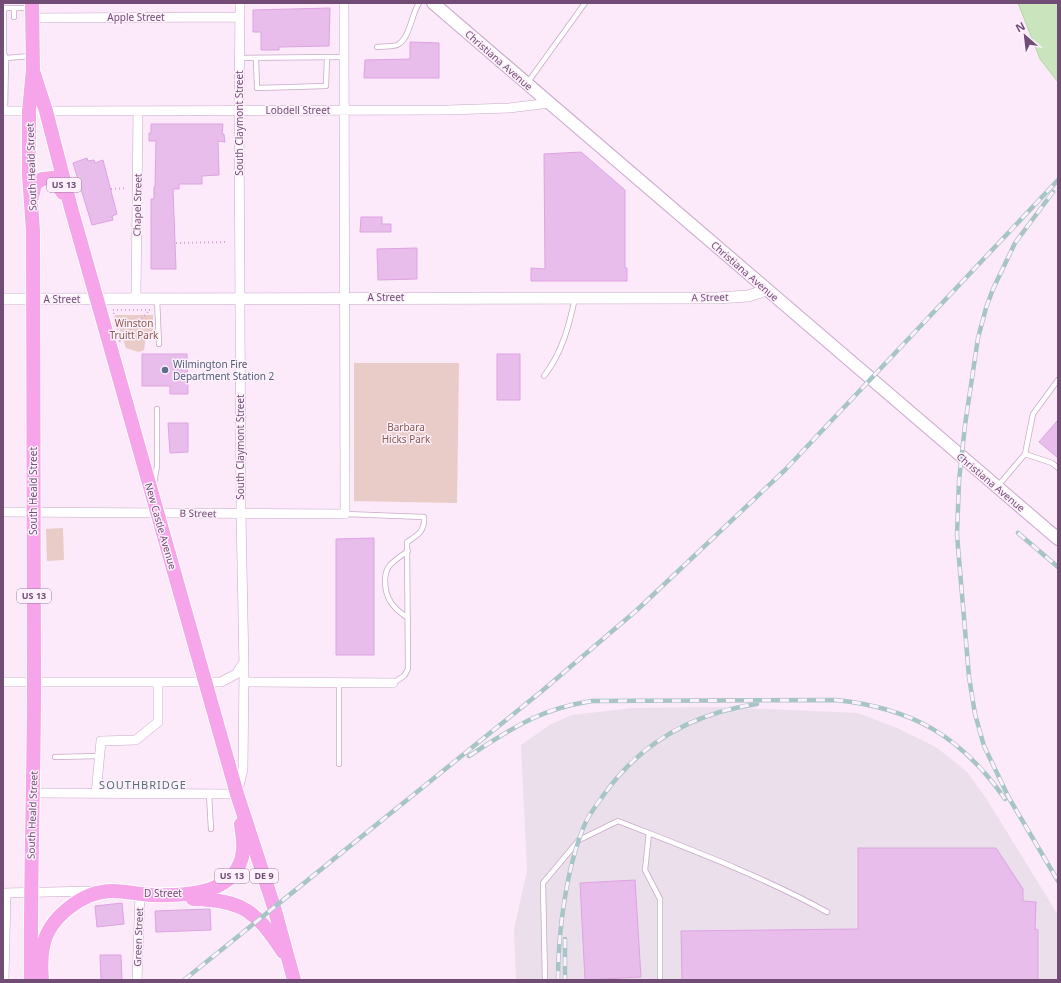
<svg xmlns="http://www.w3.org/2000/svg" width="1061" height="983" viewBox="0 0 1061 983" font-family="'Noto Sans',sans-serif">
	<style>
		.industrial { fill: #ebdfeb }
		.green { fill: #e9ccc8 }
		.water { fill: #cae5be; stroke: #b4d7a4 }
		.building { fill: #e8bdeb; stroke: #dda3e2 }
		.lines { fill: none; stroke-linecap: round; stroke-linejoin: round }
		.service-casing { stroke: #c8a9c9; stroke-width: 6 }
		.minor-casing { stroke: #c8a9c9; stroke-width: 10 }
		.tertiary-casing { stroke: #c8a9c9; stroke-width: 12 }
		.secondary-casing { stroke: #c8a6ca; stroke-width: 14 }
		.primary-casing { stroke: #fff; stroke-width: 16 }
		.path { stroke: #d2a4d6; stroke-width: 2; stroke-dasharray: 1 3; stroke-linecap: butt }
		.service { stroke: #fff; stroke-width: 4.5 }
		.minor { stroke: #fff; stroke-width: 9 }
		.tertiary { stroke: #fff; stroke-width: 11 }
		.secondary { stroke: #fff; stroke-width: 12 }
		.primary { stroke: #f7a5ea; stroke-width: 14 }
		.rail-casing { stroke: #a7c4c6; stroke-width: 4.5 }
		.rail { stroke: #fef0fc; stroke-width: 3; stroke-dasharray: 9; stroke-linecap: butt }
		.service-dot { fill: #5c6f8a; stroke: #fef0fc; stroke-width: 1.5 }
		.labels { text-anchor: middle; stroke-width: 3; stroke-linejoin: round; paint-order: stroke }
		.shield { fill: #fef0fc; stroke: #9b7e9e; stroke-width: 1 }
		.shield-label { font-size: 9px; font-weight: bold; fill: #714d76 }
		.street-label { font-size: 10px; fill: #714d76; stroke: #fef0fc }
		.park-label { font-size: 10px; fill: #875a4b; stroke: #fef0fc }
		.service-label { font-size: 10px; fill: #4e5e75; stroke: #fef0fc; text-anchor: start }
		.neighbourhood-label { font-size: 11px; letter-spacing: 1px; fill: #547076; stroke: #fef0fc }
	</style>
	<rect width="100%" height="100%" fill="#fce9f9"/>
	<path class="industrial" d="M 720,707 L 858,713 L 899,729 L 936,747 L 967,772 L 986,798 L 1058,915 L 1058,980 L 516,980 L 514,929 L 527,871 L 521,745 L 551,724 L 572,715 L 633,708 Z"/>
	<path class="green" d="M 115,315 L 153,315 L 153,334 L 146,336 L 144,350 L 139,352 L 126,348 Z
		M 354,363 L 459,363 L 457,503 L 354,501 Z
		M 63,528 L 64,560 L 47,561 L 46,529 Z"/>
	<path class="water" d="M 1018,3 L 1058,3 L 1058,82 L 1040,59 Z"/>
	<path class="building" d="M 330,8 L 329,46 L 279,47 L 279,50 L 261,50 L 261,32 L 253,32 L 253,10 Z
		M 410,42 L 439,43 L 439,78 L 364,78 L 365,60 L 410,59 Z
		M 151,124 L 223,124 L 222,134 L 224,134 L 225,142 L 218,141 L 219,175 L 202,176 L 202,184 L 179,184 L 179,189 L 173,189 L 176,269 L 151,269 L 151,199 L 154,199 L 154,187 L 155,187 L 156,141 L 149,141 L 149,133 L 151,133 Z
		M 581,152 L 625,190 L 625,268 L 627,268 L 627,281 L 531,281 L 531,268 L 545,269 L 544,154 Z
		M 87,158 L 88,161 L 94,160 L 95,163 L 103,160 L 117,214 L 112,216 L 113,220 L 92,225 L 73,163 Z
		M 361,217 L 382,217 L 382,224 L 391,224 L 391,232 L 360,232 Z
		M 417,248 L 417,279 L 378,280 L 377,249 Z
		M 142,354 L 187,354 L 188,394 L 170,394 L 170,386 L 142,386 Z
		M 497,354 L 520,354 L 520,400 L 497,400 Z
		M 1058,420 L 1058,458 L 1039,442 Z
		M 168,423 L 188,423 L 188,452 L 170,453 Z
		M 374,538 L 374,655 L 336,655 L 336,539 Z
		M 858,848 L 996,848 L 1023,889 L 1023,901 L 1036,902 L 1035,929 L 1038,930 L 1038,980 L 682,980 L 681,931 L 858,929 Z
		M 635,880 L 641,977 L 585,980 L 580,883 Z
		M 122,903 L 124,924 L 97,927 L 95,906 Z
		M 210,909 L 211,930 L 156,932 L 155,911 Z
		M 100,955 L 121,955 L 122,980 L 101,980 Z"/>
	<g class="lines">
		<defs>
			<path id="service" d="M 14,8 L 14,17
				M 377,47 C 383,46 392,47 397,45 C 410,39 411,15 419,3
				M 6,58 L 4,53 L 4,8 L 31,8
				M 240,58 L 343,57
				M 256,58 L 257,88 L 326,86 L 327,57
				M 528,82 L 585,3
				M 5,111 L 6,58 L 31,56
				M 157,299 L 159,344
				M 544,376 C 562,353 569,326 575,298
				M 1025,454 L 1033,414 L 1058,380
				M 154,483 L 157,466 L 157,409
				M 997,487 L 1025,454 L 1052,463 L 1058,468
				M 345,514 L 424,517 C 425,531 418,535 407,542 L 408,669 L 404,676 L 393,683
				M 408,551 C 402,555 395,560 390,565 C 387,568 385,575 385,580 C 385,599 393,608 408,618
				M 339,683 L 339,764
				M 55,757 L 100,756
				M 209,794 L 211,829
				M 649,833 L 645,870 L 660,899 L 660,980
				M 545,980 L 543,883 L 579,840 L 618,821 C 689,849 760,875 827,912"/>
			<path id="minor" d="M 32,18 L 240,17
				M 3,111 L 29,111
				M 46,111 L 448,110 L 509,108 L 550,103
				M 136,298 L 138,111
				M 3,512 L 345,514 L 344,3
				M 3,682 L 221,682 L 236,674 L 244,662
				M 244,682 L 393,683
				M 34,793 L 237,794 L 243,769 L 244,668 L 241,514 L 239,110 L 240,3
				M 96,794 L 101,741 L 136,740 L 158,722 L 158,682
				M 3,893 L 94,891
				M 4,980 L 6,893
				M 137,980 L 140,893"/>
			<path id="tertiary" d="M 3,299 L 717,298 L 748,296 L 767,290"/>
			<path id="secondary" d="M 433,3 L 1058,539"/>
			<path id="primary" d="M 34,74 L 46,111 L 71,208 L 237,794 L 274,907 L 294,980
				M 32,197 L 35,184 L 42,179 L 53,178 L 63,193
				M 193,899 C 243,900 256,911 283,952
				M 31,980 C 30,881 34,782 34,683 C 35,532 33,381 33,231 L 29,175 L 29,111 L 33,70 L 32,3
				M 42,980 C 41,969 41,957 43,947 C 48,918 83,891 112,891 C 125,891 138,894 152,895 C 185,896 238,895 243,851 C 244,842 242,833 241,824"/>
		</defs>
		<use href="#service" class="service-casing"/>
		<use href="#minor" class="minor-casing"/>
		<use href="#tertiary" class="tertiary-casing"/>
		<use href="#secondary" class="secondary-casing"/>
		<use href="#primary" class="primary-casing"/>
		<path class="path" d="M 111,189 L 126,188
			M 176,243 L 228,242
			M 113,310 L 150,310 L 120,341 Z"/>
		<use href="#service" class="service"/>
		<use href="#minor" class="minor"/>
		<use href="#tertiary" class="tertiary"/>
		<use href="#secondary" class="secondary"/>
		<use href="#primary" class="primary"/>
		<defs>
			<path id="rail" d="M 1053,192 L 1015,243 L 993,289 L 986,308 L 978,338 L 965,425 L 959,481 L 957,535 L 969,677 L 975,714 L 984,746 L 1009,798 L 1058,881
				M 1018,533 L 1058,567
				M 469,756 C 513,728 539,709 592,701 L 836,700 C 912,708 961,736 1005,799
				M 565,939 L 565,980
				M 184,980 L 542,691 L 637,610 L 785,470 L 1058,180
				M 558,980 C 558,932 566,870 584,826 C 589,814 598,803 605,793 C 643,741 694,713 757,704"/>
		</defs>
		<use href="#rail" class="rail-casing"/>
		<use href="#rail" class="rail"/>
	</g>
	<circle class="service-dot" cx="165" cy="370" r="4"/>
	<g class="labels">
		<g class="shield">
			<rect x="47" y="178" width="34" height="14" rx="3"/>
			<rect x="17" y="589" width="34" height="14" rx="3"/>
			<rect x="215" y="869" width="34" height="14" rx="3"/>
			<rect x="250" y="869" width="28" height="14" rx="3"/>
		</g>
		<g class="shield-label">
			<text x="64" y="188">US 13</text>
			<text x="34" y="599">US 13</text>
			<text x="232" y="879">US 13</text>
			<text x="264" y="879">DE 9</text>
		</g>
		<g class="street-label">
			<text x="136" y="21">Apple Street</text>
			<text transform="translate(499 60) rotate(41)" y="4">Christiana Avenue</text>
			<text x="298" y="114">Lobdell Street</text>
			<text transform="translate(239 123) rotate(-90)" y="4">South Claymont Street</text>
			<text transform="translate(31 167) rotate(-92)" y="4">South Heald Street</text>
			<text transform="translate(137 205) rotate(-89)" y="4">Chapel Street</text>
			<text transform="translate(745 271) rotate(41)" y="4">Christiana Avenue</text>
			<text x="386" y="301">A Street</text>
			<text transform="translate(710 297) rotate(-1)" y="4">A Street</text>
			<text x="62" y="303">A Street</text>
			<text transform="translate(240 447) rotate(-90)" y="4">South Claymont Street</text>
			<text transform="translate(991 482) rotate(40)" y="4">Christiana Avenue</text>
			<text transform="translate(33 491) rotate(-90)" y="4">South Heald Street</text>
			<text transform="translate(198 513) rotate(1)" y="4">B Street</text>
			<text transform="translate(161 526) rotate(74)" y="4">New Castle Avenue</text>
			<text transform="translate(32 815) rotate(-88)" y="4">South Heald Street</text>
			<text x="163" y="897">D Street</text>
			<text transform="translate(138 937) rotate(-88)" y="4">Green Street</text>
		</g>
		<g class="park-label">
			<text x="134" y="327">Winston<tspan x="134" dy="12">Truitt Park</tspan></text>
			<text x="406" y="431">Barbara<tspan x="406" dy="12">Hicks Park</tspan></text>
		</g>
		<g class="service-label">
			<text x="173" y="368">Wilmington Fire<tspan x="173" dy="12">Department Station 2</tspan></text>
		</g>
		<g class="neighbourhood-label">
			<text x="143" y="789">SOUTHBRIDGE</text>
		</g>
	</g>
	<rect width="1061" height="983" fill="none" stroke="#714d76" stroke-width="8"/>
	<g transform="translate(1025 36) rotate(332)" stroke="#fef0fc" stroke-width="3" paint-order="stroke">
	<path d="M0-3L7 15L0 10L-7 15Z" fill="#714d76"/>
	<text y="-6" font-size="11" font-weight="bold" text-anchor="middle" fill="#714d76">N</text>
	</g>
</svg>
